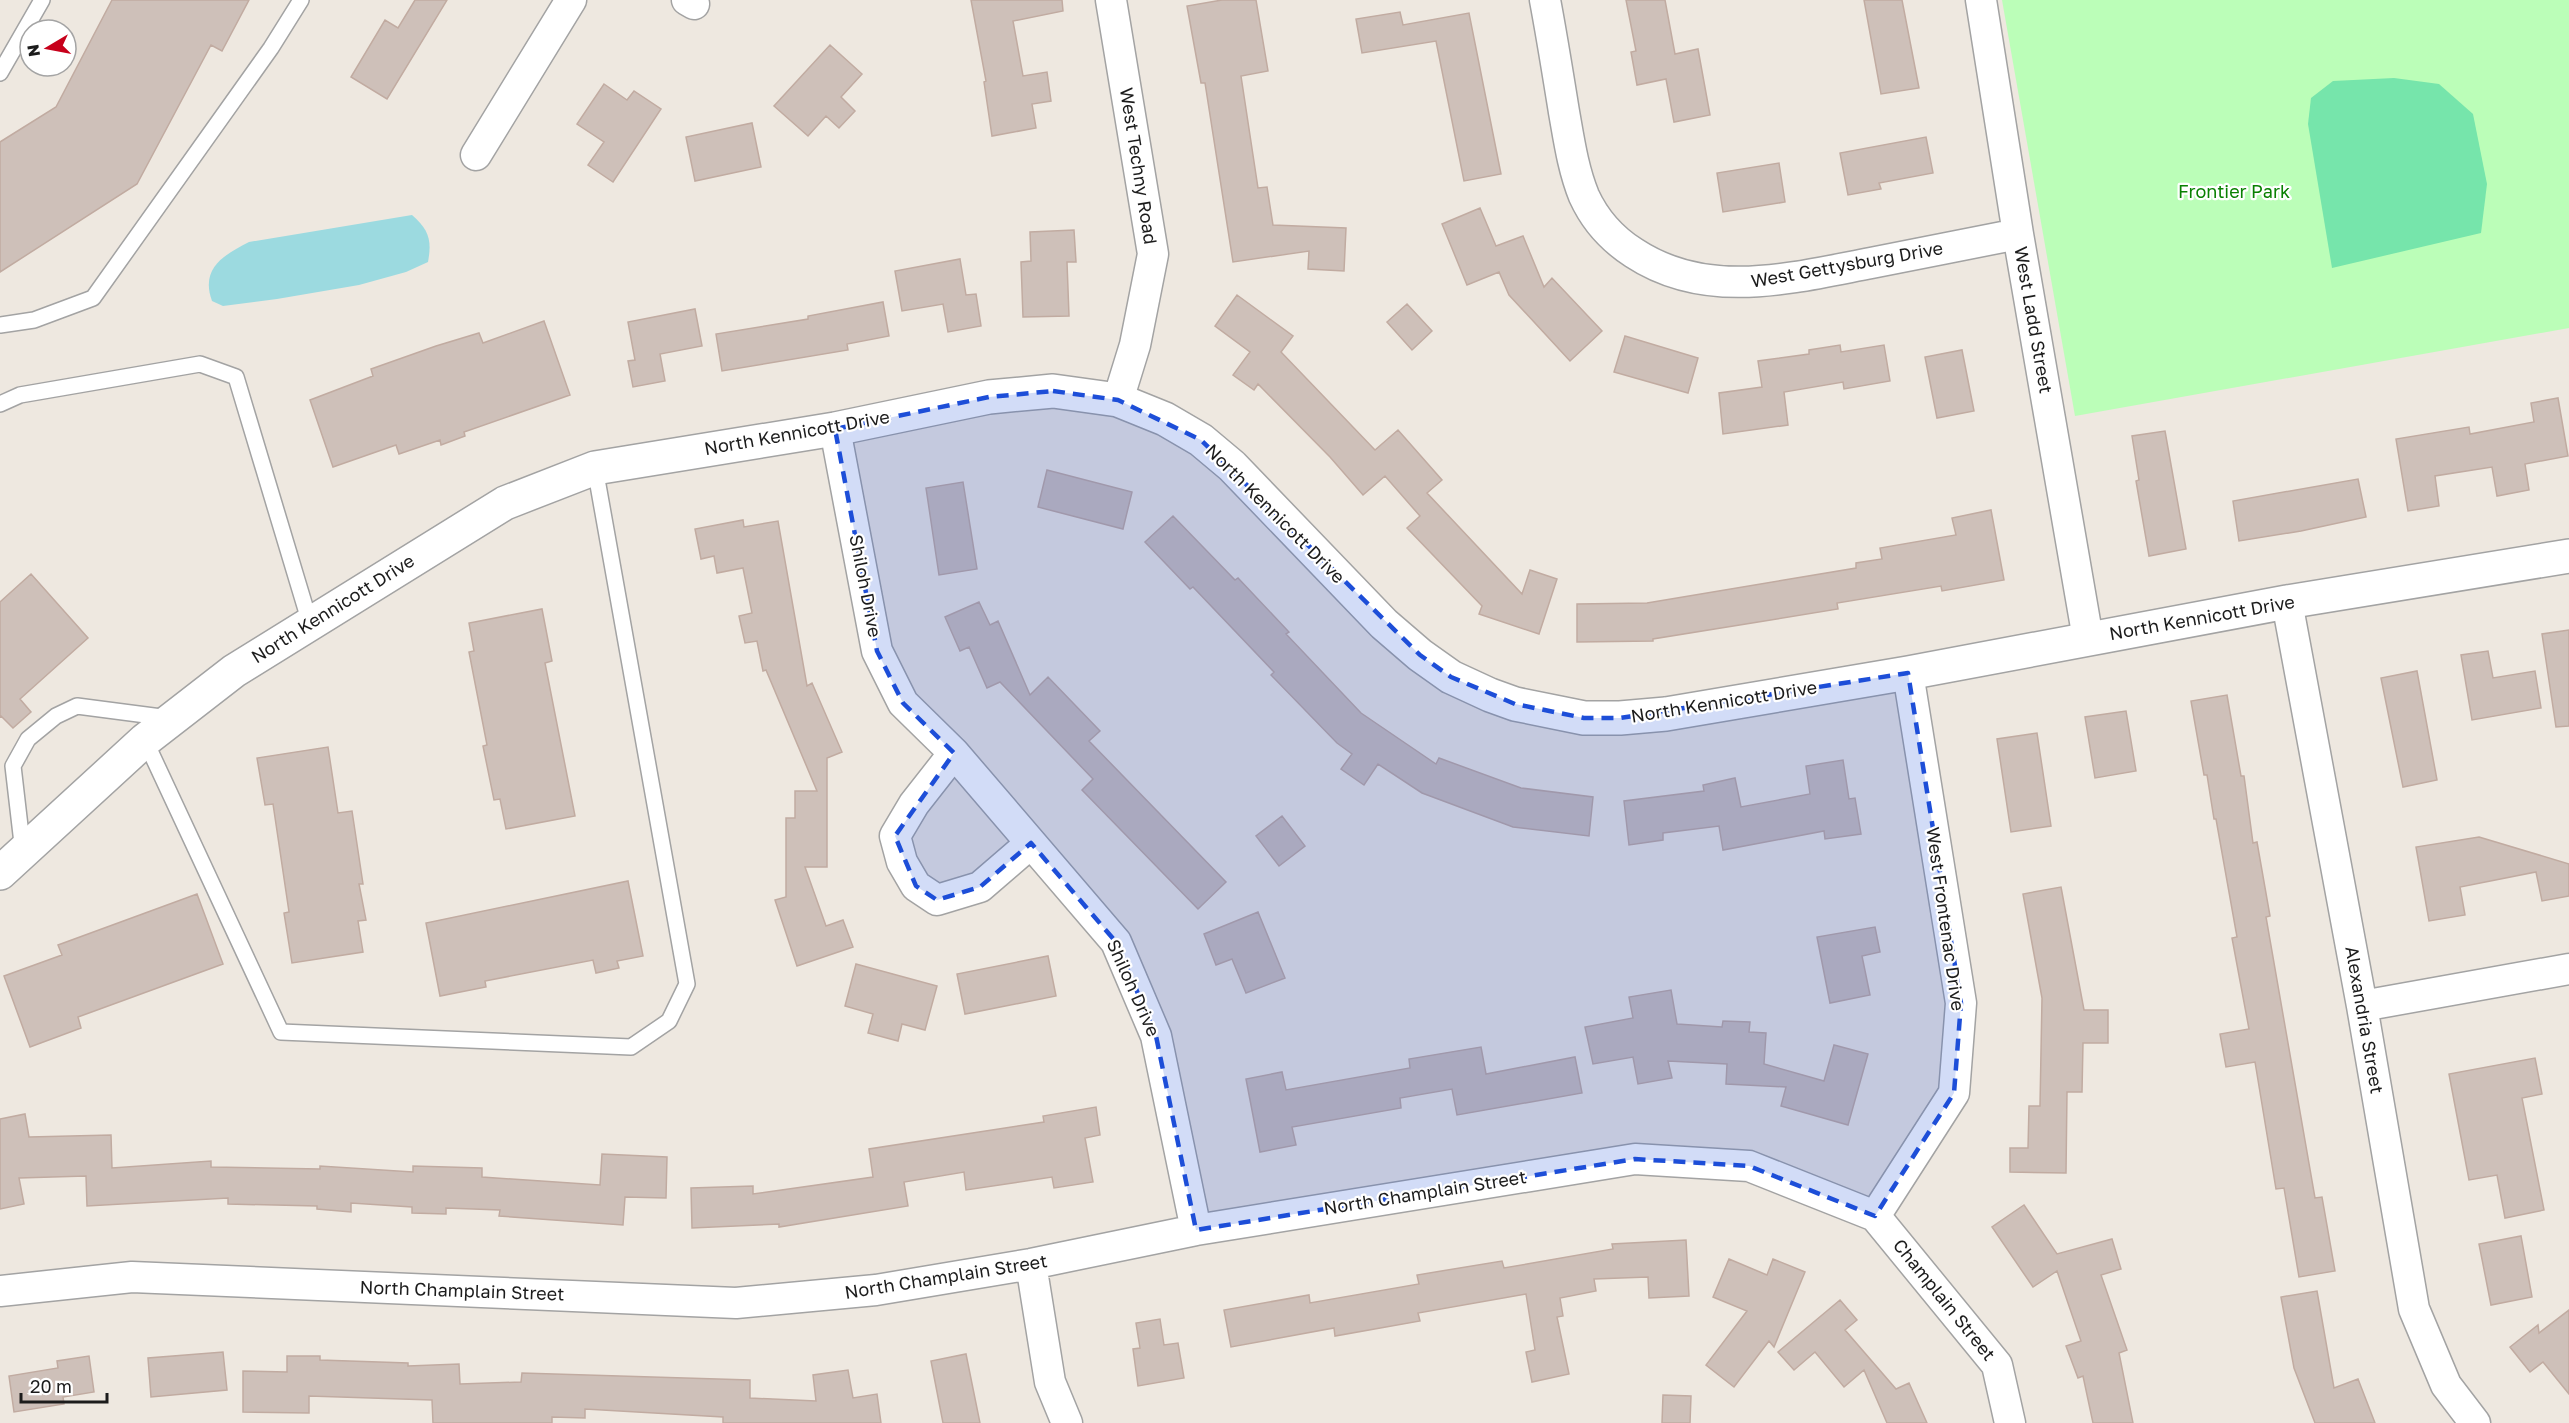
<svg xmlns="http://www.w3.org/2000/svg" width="2569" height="1423" viewBox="0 0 2569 1423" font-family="'Golos Text',sans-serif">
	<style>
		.park { fill: #bbfeb8 }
		.pitch { fill: #76e5ab }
		.water { fill: #9cdae0 }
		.building { fill: #cec0b9; stroke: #c1aba1; stroke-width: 1.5 }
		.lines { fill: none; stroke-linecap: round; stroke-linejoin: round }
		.service-casing { stroke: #a3a3a3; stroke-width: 18 }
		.minor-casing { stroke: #a3a3a3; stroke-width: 33 }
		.tertiary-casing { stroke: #a3a3a3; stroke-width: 36 }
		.service { stroke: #fff; stroke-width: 15 }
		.minor { stroke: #fff; stroke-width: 30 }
		.tertiary { stroke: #fff; stroke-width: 33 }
		.marked { fill: #1d4ed8; fill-opacity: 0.2; stroke: #1d4ed8; stroke-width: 4.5; stroke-dasharray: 12 8; stroke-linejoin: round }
		.labels { text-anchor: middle; stroke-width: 4.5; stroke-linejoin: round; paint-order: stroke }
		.street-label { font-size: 18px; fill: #1c1c1c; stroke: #fff }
		.park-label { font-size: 18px; fill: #098102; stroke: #fff }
	</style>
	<rect width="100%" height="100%" fill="#eee8e0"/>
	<path class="park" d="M 2002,0 L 2569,0 L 2569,328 L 2075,416 Z"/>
	<path class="pitch" d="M 2394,78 L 2439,84 L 2473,114 L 2487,184 L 2481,233 L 2332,268 L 2308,124 L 2311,98 L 2333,81 Z"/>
	<path class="water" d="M 412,215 C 429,230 432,240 428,262 L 406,272 L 359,285 L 277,299 L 223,306 L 212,301 C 200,268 224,255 249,242 Z"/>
	<path class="building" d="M 112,0 L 249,0 L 222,51 L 211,45 L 137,184 L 0,272 L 0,142 L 56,107 Z
		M 415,0 L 447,0 L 387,99 L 351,77 L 385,20 L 398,28 Z
		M 971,0 L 1062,0 L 1063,11 L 1013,21 L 1023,76 L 1047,72 L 1051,101 L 1032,104 L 1036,128 L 992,136 L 984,82 L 986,81 Z
		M 1222,0 L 1256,0 L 1268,71 L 1241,76 L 1258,188 L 1267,187 L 1273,225 L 1346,228 L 1344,271 L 1308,269 L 1309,251 L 1233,262 L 1205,83 L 1201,83 L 1187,6 Z
		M 1626,0 L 1665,0 L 1675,54 L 1698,49 L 1710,115 L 1674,122 L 1666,79 L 1637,85 L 1631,52 L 1636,51 Z
		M 1864,0 L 1902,0 L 1919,88 L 1881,94 Z
		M 1400,12 L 1403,25 L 1469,13 L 1501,174 L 1464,181 L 1436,41 L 1362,53 L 1356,19 Z
		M 830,45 L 862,74 L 841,97 L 855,111 L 839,128 L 826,116 L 808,136 L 774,106 Z
		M 604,84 L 627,100 L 634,91 L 661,109 L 613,182 L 588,165 L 604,142 L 577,124 Z
		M 752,123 L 761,167 L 695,181 L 686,137 Z
		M 1926,137 L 1933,173 L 1879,183 L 1881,189 L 1848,195 L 1840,153 Z
		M 1779,163 L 1785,202 L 1723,212 L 1717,173 Z
		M 1480,208 L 1496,246 L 1523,236 L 1544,287 L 1552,278 L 1602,331 L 1570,361 L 1509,295 L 1499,272 L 1467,285 L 1442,224 Z
		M 1074,230 L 1076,262 L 1067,262 L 1069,316 L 1023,317 L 1021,262 L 1031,261 L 1030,232 Z
		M 960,259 L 966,295 L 976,294 L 981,326 L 948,332 L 943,304 L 902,311 L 895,271 Z
		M 1237,295 L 1293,336 L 1281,352 L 1375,450 L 1398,430 L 1442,480 L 1427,493 L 1522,594 L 1530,570 L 1557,579 L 1539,634 L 1479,614 L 1482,606 L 1407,528 L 1420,516 L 1385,476 L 1363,495 L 1330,457 L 1258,384 L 1254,390 L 1233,375 L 1250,352 L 1215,326 Z
		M 883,302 L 889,336 L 847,344 L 848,350 L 722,371 L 716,334 L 808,319 L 808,316 Z
		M 1407,304 L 1432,331 L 1412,350 L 1387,322 Z
		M 695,309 L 702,346 L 660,354 L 665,381 L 633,387 L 628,361 L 635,360 L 628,322 Z
		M 544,321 L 570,395 L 464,432 L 465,436 L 441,445 L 440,440 L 399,454 L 396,445 L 333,467 L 310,400 L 373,376 L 371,369 L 436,346 L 479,333 L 483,343 Z
		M 1625,336 L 1698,358 L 1688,393 L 1614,372 Z
		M 1840,345 L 1841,352 L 1884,345 L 1890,381 L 1844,389 L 1843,382 L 1784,392 L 1788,425 L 1723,434 L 1719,393 L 1762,387 L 1758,361 L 1809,354 L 1809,350 Z
		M 1962,350 L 1974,411 L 1937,418 L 1925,357 Z
		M 2558,398 L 2568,456 L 2525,464 L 2529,490 L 2497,496 L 2492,467 L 2435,476 L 2439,506 L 2408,511 L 2396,439 L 2469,427 L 2470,434 L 2534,422 L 2531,403 Z
		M 2165,431 L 2186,549 L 2149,556 L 2136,481 L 2139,480 L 2132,436 Z
		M 1047,470 L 1132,492 L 1123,529 L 1038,507 Z
		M 2358,479 L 2366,517 L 2301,531 L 2239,541 L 2233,501 Z
		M 963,482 L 977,569 L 939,575 L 926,488 Z
		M 1991,510 L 2004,580 L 1942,591 L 1941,586 L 1837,603 L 1838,609 L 1653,639 L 1653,641 L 1577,642 L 1577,604 L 1647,603 L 1856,568 L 1856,563 L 1882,559 L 1880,548 L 1956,535 L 1952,518 Z
		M 1173,516 L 1235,580 L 1238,578 L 1289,632 L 1286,634 L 1361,713 L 1436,764 L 1439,758 L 1521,788 L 1593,797 L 1589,836 L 1513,827 L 1422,793 L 1378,764 L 1364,785 L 1341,769 L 1352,754 L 1337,743 L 1271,675 L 1274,672 L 1193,587 L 1190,589 L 1145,542 Z
		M 743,520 L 744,527 L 778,521 L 807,686 L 812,683 L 842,752 L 827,758 L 827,867 L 805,867 L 826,926 L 843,920 L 853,947 L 797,966 L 775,900 L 786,897 L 786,818 L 795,818 L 795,791 L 817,791 L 766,670 L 763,671 L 757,641 L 745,643 L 739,616 L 752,613 L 743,568 L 717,573 L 714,556 L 701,559 L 695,529 Z
		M 31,574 L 88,638 L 20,699 L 31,712 L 13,728 L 1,716 L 0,717 L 0,602 Z
		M 979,602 L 990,625 L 998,621 L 1030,695 L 1048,677 L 1100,731 L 1089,741 L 1226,882 L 1198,909 L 1082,790 L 1093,779 L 1000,682 L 987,688 L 969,647 L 960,651 L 945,617 Z
		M 542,609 L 552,661 L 545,663 L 575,816 L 506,829 L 500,799 L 494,800 L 483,746 L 487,745 L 469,652 L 474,651 L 469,623 Z
		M 2569,630 L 2569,726 L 2556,727 L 2542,634 Z
		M 2488,651 L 2493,678 L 2535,671 L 2541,708 L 2472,720 L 2461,655 Z
		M 2417,671 L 2437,780 L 2403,787 L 2381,678 Z
		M 2227,695 L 2241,776 L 2244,776 L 2253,843 L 2257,842 L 2270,916 L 2266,917 L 2315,1198 L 2322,1197 L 2335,1271 L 2299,1277 L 2284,1188 L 2276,1189 L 2255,1062 L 2226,1067 L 2220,1034 L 2249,1029 L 2232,938 L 2237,937 L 2216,819 L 2214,819 L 2207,775 L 2204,775 L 2191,701 Z
		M 2126,711 L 2136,771 L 2095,778 L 2085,717 Z
		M 2037,733 L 2051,826 L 2011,832 L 1997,739 Z
		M 328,747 L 338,813 L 352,811 L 363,884 L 359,884 L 366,920 L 358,921 L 363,952 L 292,963 L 284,913 L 289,912 L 273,804 L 265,805 L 257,758 Z
		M 1843,760 L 1849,799 L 1855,798 L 1861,834 L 1825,839 L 1824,831 L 1723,850 L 1719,826 L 1663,833 L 1663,840 L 1629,845 L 1624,801 L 1704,791 L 1703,785 L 1735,778 L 1741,807 L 1810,794 L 1806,766 Z
		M 1282,816 L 1305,846 L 1279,866 L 1256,836 Z
		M 2479,837 L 2569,864 L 2569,896 L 2542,901 L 2536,872 L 2460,887 L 2465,915 L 2429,921 L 2416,847 Z
		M 628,881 L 643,956 L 617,961 L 619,968 L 596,973 L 593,960 L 485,981 L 486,987 L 440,996 L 426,923 Z
		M 2061,887 L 2084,1010 L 2108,1010 L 2108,1043 L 2083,1043 L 2082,1092 L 2067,1092 L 2066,1173 L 2010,1172 L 2010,1148 L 2028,1148 L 2029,1106 L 2040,1106 L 2042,998 L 2023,894 Z
		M 197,894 L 223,964 L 78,1017 L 81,1028 L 30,1047 L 4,976 L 62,955 L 58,945 Z
		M 1258,912 L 1285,978 L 1246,993 L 1232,959 L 1216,965 L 1204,934 Z
		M 1875,927 L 1880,952 L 1862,956 L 1870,995 L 1830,1003 L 1817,937 Z
		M 1048,956 L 1056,996 L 965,1014 L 957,974 Z
		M 856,964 L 937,986 L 925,1030 L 902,1024 L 898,1041 L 868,1033 L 873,1014 L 845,1006 Z
		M 1671,990 L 1677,1024 L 1722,1027 L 1723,1021 L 1750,1022 L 1749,1032 L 1766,1033 L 1764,1064 L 1824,1081 L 1834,1045 L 1868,1054 L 1848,1125 L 1781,1106 L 1786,1087 L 1726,1084 L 1727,1064 L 1668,1061 L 1672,1078 L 1638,1084 L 1633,1057 L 1593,1064 L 1585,1027 L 1633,1018 L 1629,997 Z
		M 1481,1047 L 1486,1074 L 1575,1057 L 1582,1093 L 1457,1115 L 1452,1089 L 1400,1098 L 1401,1108 L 1292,1127 L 1296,1145 L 1260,1152 L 1246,1079 L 1282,1072 L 1286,1090 L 1410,1068 L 1409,1059 Z
		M 2535,1058 L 2542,1094 L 2522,1098 L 2544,1210 L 2505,1218 L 2497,1175 L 2469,1180 L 2449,1074 Z
		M 1096,1107 L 1100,1135 L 1085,1138 L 1093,1182 L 1054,1188 L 1052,1177 L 966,1190 L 964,1172 L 904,1182 L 908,1206 L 779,1227 L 779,1224 L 692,1228 L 691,1188 L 753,1186 L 753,1194 L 873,1177 L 869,1149 L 1044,1122 L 1043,1116 Z
		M 25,1114 L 29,1137 L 111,1135 L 112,1168 L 211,1161 L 211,1167 L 320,1169 L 320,1166 L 413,1172 L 413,1166 L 482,1168 L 482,1177 L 600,1185 L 602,1154 L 667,1157 L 666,1198 L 625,1197 L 623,1225 L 499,1216 L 500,1210 L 446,1208 L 446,1214 L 412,1213 L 412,1207 L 351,1203 L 351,1212 L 317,1209 L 317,1206 L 228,1204 L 228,1198 L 87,1206 L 86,1176 L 19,1178 L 24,1204 L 0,1209 L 0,1119 Z
		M 2024,1205 L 2057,1254 L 2112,1239 L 2121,1269 L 2101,1275 L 2127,1350 L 2119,1353 L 2133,1423 L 2093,1423 L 2083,1376 L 2078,1378 L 2066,1346 L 2081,1341 L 2057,1271 L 2033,1287 L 1992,1227 Z
		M 2521,1236 L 2532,1297 L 2491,1305 L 2479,1244 Z
		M 1686,1240 L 1689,1296 L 1649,1298 L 1648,1277 L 1594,1279 L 1596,1291 L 1560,1298 L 1563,1316 L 1557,1317 L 1569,1374 L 1532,1382 L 1526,1352 L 1535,1350 L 1526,1294 L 1418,1313 L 1420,1321 L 1335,1336 L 1334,1328 L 1231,1347 L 1224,1310 L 1309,1295 L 1310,1303 L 1419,1284 L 1417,1275 L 1502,1261 L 1504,1268 L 1613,1249 L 1612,1244 Z
		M 1729,1259 L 1767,1275 L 1773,1259 L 1805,1272 L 1774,1347 L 1769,1341 L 1734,1387 L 1706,1365 L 1747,1311 L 1713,1297 Z
		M 2317,1291 L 2334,1388 L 2358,1379 L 2375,1423 L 2315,1423 L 2294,1368 L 2281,1297 Z
		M 1840,1300 L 1857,1320 L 1845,1330 L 1896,1389 L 1909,1383 L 1927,1423 L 1887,1423 L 1864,1370 L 1844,1387 L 1815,1352 L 1794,1370 L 1778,1352 Z
		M 2569,1310 L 2569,1394 L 2543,1362 L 2530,1372 L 2510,1347 L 2538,1325 L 2539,1333 Z
		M 1160,1319 L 1164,1345 L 1178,1343 L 1184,1378 L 1138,1386 L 1133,1349 L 1140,1348 L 1136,1323 Z
		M 223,1352 L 227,1390 L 151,1397 L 148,1358 Z
		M 966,1354 L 980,1423 L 943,1423 L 931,1361 Z
		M 89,1356 L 94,1392 L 63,1397 L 64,1404 L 14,1412 L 9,1376 L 58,1368 L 57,1361 Z
		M 287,1356 L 320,1356 L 320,1360 L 408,1363 L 408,1366 L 459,1364 L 460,1384 L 521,1382 L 522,1373 L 750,1380 L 750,1398 L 816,1401 L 813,1375 L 848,1370 L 853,1398 L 877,1394 L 881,1423 L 723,1423 L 723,1417 L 585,1409 L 585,1418 L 552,1417 L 552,1423 L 433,1423 L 432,1400 L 309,1396 L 309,1413 L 243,1412 L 243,1371 L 287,1372 Z
		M 1663,1395 L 1691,1396 L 1690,1423 L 1662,1423 Z"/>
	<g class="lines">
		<defs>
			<path id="service" d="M 0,73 L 42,0
				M 0,325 L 34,320 L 93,298 L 271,48 L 301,0
				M 0,404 L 20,395 L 200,364 L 236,377 L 310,623
				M 145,740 L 281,1032 L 631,1047 L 669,1021 L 687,984 L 595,468
				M 23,852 L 13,766 L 28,739 L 56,716 L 77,706 L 169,718"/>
			<path id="minor" d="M 687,0 L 694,4
				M 1111,0 L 1153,254 L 1135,345 L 1118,400
				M 1545,0 C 1552,37 1558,75 1564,112 C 1569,140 1573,169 1584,196 C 1595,220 1612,239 1634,253 C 1707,301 1792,278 1871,263 C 1920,253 1969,244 2018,234
				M 1981,0 L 2018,234 L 2088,639
				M 476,155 L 571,0
				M 835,429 L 877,651 L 903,703 L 954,753 L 1116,942 L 1156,1036 L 1196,1230
				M 2287,602 L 2362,1006 L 2414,1309 L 2446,1385 L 2475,1423
				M 954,753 L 914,804 L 895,836 L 902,862 L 916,886 L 937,900 L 980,887 L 1031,843
				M 2362,1006 L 2569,969
				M 1875,1216 L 1954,1093 L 1961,1003 L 1908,673
				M 1031,1264 L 1050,1382 L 1067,1423
				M 0,1291 L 132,1277 L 736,1303 L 876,1290 L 1031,1264 L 1196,1230 L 1635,1159 L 1749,1166 L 1875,1216 L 1997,1365 L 2010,1423"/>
			<path id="tertiary" d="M 0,873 L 145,740 L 234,671 L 505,503 L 595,468 L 835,429 L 989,397 L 1053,391 L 1118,400 L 1165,419 L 1201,440 L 1232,466 L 1384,624 L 1420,655 L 1451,677 L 1490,695 L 1515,704 L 1584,718 L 1620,718 L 1666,714 L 1908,673 L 2287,602 L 2569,556"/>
		</defs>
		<use href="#service" class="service-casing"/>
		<use href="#minor" class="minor-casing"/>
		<use href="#tertiary" class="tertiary-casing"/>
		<use href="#service" class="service"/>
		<use href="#minor" class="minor"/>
		<use href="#tertiary" class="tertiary"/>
	</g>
	<path class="marked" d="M 1053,391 L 1118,400 L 1201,440 L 1420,655 L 1451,677 L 1515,704 L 1584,718 L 1620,718 L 1908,673 L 1961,1003 L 1954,1093 L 1875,1216 L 1749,1166 L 1635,1159 L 1196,1230 L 1156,1036 L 1116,942 L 1031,843 L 980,887 L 937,900 L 916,886 L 895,836 L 954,753 L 903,703 L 877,651 L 835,429 L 989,397 Z"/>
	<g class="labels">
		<g class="street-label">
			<text transform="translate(1138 166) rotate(81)" y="6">West Techny Road</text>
			<text transform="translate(1847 265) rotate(-10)" y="6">West Gettysburg Drive</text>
			<text transform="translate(2033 320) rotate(80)" y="6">West Ladd Street</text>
			<text transform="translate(797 433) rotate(-10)" y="6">North Kennicott Drive</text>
			<text transform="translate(1275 514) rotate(45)" y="6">North Kennicott Drive</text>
			<text transform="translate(865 586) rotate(79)" y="6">Shiloh Drive</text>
			<text transform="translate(333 609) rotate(-32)" y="6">North Kennicott Drive</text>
			<text transform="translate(2202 618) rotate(-10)" y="6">North Kennicott Drive</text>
			<text transform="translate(1724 702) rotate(-9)" y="6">North Kennicott Drive</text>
			<text transform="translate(1945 919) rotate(82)" y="6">West Frontenac Drive</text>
			<text transform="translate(1133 988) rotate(66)" y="6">Shiloh Drive</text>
			<text transform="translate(2364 1020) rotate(80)" y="6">Alexandria Street</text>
			<text transform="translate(1425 1193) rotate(-9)" y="6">North Champlain Street</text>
			<text transform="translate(946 1277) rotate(-9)" y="6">North Champlain Street</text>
			<text transform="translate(462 1291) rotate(2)" y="6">North Champlain Street</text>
			<text transform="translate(1944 1300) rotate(51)" y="6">Champlain Street</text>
		</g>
		<g class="park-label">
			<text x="2234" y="198">Frontier Park</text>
		</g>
	</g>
	<g transform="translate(48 48) rotate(260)"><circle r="28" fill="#ffffff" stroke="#a4a4a4" stroke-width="1.5"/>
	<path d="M0-4.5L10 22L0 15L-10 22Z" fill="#c7001b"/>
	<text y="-9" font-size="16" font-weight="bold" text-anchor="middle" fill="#1c1c1c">N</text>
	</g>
	<path d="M21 1393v9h86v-9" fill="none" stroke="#1c1c1c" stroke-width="3"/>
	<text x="30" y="1393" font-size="18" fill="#1c1c1c" stroke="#ffffff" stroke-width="4.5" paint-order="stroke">20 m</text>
</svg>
